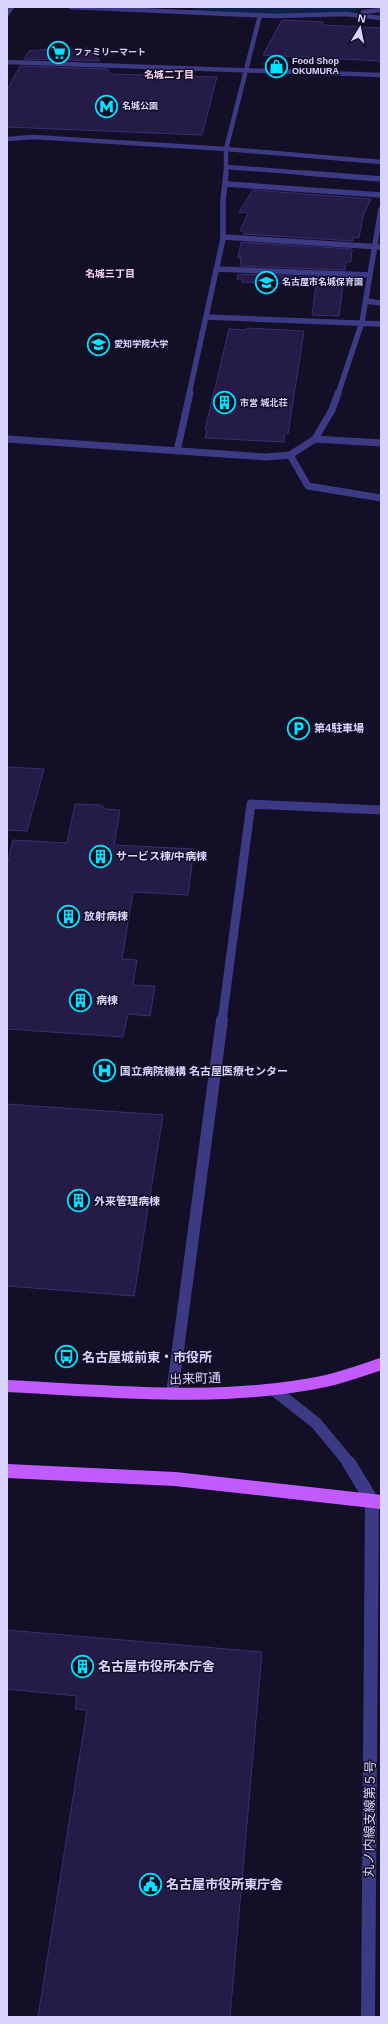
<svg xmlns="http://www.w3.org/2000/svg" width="388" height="2024" viewBox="0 0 388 2024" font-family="Arial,'Noto Sans JP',sans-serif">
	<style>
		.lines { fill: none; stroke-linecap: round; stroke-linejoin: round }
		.river { fill: #0c2248; fill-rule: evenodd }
		.building { fill: #241b47; stroke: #3b2d73 }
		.minor-far5 { stroke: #3d3a85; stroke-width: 4.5 }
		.minor-far4 { stroke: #3d3a85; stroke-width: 5.5 }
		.minor-far3 { stroke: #3d3a85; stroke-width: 7 }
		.minor-far2 { stroke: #3d3a85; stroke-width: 9 }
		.minor-far1 { stroke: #3d3a85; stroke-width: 12 }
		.minor { stroke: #3d3a85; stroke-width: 14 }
		.major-far1 { stroke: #c25bff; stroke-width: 12 }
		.major { stroke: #c25bff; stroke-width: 14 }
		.labels { text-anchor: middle; stroke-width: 3; stroke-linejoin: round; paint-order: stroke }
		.far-poi-label { font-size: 9px; font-weight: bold; fill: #d9d4ff; stroke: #130f26; text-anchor: start }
		.far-neighbourhood-label { font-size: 10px; font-weight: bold; fill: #ffd6f0; stroke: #130f26 }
		.poi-label { font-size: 11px; font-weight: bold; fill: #d9d4ff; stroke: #130f26; text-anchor: start }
		.near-poi-label { font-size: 13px; font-weight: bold; fill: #d9d4ff; stroke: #130f26; text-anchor: start }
		.near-street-label { font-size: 13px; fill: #d9d4ff; stroke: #130f26 }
	</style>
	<rect width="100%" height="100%" fill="#130f26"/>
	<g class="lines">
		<path class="river" d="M 192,7 L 361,7 L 358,11 L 352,12 L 289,15 L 201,12 L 195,11 Z"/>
	</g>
	<path class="building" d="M 282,20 L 323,22 L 322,25 L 381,28 L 381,61 L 263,55 Z
		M 63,48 L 65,50 L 88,48 L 100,61 L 24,59 L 29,51 Z
		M 20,66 L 107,69 L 111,74 L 217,77 L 202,135 L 7,127 L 7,90 Z
		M 253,190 L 371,199 L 363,216 L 359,238 L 353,237 L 353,241 L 243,234 L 245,231 L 240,231 L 248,213 L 239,212 Z
		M 241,242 L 352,249 L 351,262 L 346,262 L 345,270 L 240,266 L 241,258 L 238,258 Z
		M 238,274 L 344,278 L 339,316 L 312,315 L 316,285 L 242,282 L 243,279 L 237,279 Z
		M 247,328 L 304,331 L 288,434 L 285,434 L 284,442 L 205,438 L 207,431 L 205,430 L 229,329 L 246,330 Z
		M 7,767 L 44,769 L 27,831 L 7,830 Z
		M 75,804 L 101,805 L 106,809 L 120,810 L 114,845 L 194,849 L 188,895 L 133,892 L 122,959 L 137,960 L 133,985 L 155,986 L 150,1016 L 128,1014 L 123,1037 L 7,1029 L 7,866 L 13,840 L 67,843 Z
		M 7,1104 L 163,1115 L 134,1296 L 7,1286 Z
		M 7,1630 L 262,1652 L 230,2017 L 38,2017 L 87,1710 L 75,1709 L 77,1696 L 7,1689 Z"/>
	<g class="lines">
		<path class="minor-far5" d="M 71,7 L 275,16 L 345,14 L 381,18
			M 363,12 L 381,10
			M 7,14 L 12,7
			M 7,62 L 381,75
			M 7,139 L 34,137 L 226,149 L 381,162
			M 227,167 L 318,174
			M 226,174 L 226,149 L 260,15"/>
		<path class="minor-far4" d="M 305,173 L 381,179
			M 226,184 L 381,195
			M 223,237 L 381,247
			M 216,269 L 370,275
			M 366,301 L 381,303
			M 206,317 L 381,324
			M 189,394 L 223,239 L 223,201 L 226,173
			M 338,394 L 362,322 L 381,209"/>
		<path class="minor-far3" d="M 7,439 L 266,457 L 290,455 L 315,439 L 381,443
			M 315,439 L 332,410 L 338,393
			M 177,451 L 190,393
			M 290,455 L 308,486 L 381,498"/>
		<path class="minor-far2" d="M 222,1021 L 251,804 L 381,810"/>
		<path class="minor-far1" d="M 274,1390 L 316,1423 L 350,1464
			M 172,1394 L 222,1020"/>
		<path class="minor" d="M 349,1463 L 372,1501 L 368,2017"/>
		<path class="major-far1" d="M 7,1386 C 113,1391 221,1403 326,1381 C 344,1377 363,1370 381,1364"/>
		<path class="major" d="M 7,1471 L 175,1479 L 381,1502"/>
	</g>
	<defs>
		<symbol id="supermarket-ring" viewBox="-11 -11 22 22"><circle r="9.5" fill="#130f26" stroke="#00e5ff" stroke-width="1.5"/><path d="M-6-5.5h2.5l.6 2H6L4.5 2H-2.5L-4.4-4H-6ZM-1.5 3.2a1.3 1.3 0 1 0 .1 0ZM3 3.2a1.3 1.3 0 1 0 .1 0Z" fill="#00e5ff"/></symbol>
		<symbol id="shop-ring" viewBox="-11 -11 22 22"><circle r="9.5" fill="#130f26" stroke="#00e5ff" stroke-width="1.5"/><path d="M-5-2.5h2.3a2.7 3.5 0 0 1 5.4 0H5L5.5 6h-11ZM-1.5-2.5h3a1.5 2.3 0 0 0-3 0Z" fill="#00e5ff"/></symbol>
		<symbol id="metro-ring" viewBox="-11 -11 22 22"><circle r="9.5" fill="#130f26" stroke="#00e5ff" stroke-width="1.5"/><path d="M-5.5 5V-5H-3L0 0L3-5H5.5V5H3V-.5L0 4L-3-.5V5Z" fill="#00e5ff"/></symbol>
		<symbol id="school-ring" viewBox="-11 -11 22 22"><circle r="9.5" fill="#130f26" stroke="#00e5ff" stroke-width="1.5"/><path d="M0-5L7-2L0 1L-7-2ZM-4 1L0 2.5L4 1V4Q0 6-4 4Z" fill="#00e5ff"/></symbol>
		<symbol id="university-ring" viewBox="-11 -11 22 22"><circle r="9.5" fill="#130f26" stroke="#00e5ff" stroke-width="1.5"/><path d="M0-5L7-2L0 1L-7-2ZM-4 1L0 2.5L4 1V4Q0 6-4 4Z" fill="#00e5ff"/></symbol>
		<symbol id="building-ring" viewBox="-11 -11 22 22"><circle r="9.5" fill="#130f26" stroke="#00e5ff" stroke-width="1.5"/><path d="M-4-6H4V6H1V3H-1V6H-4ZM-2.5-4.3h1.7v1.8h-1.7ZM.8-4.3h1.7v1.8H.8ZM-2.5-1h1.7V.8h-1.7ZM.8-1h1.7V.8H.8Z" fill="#00e5ff"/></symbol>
		<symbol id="parking-ring" viewBox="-11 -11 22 22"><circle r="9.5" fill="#130f26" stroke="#00e5ff" stroke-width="1.5"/><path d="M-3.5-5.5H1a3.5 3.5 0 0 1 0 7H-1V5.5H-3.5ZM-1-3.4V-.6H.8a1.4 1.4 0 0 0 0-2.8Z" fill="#00e5ff"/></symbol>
		<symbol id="hospital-ring" viewBox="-11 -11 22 22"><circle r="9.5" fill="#130f26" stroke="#00e5ff" stroke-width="1.5"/><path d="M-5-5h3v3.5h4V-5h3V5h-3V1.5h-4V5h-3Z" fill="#00e5ff"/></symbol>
		<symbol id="bus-ring" viewBox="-11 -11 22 22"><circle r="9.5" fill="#130f26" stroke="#00e5ff" stroke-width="1.5"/><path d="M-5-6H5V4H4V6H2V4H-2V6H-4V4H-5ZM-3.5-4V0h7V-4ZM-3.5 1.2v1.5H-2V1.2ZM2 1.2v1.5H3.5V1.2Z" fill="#00e5ff"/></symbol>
		<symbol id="civic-ring" viewBox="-11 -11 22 22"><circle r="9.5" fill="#130f26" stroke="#00e5ff" stroke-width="1.5"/><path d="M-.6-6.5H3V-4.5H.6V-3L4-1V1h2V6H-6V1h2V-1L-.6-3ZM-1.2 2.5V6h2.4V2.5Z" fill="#00e5ff"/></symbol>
	</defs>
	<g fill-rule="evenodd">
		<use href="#supermarket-ring" x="46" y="40" width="25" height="25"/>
		<use href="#shop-ring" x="264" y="54" width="25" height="25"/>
		<use href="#metro-ring" x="94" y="94" width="25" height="25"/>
		<use href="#school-ring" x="254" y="270" width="25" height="25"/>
		<use href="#university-ring" x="86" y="332" width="25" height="25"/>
		<use href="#building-ring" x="212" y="390" width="25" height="25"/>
		<use href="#parking-ring" x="286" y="716" width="25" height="25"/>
		<use href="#building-ring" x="88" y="844" width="25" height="25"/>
		<use href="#building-ring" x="56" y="904" width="25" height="25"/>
		<use href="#building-ring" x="68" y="988" width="25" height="25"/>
		<use href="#hospital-ring" x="92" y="1058" width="25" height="25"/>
		<use href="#building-ring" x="66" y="1188" width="25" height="25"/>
		<use href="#bus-ring" x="54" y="1344" width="25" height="25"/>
		<use href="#building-ring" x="70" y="1654" width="25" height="25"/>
		<use href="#civic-ring" x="138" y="1872" width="25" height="25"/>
	</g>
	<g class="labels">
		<g class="far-poi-label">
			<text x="74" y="55">ファミリーマート</text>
			<text x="292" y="64">Food Shop<tspan x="292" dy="10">OKUMURA</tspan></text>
			<text x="122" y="109">名城公園</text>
			<text x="282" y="285">名古屋市名城保育園</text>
			<text x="114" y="347">愛知学院大学</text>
			<text x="240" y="406">市営 城北荘</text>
		</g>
		<g class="far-neighbourhood-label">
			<text x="169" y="78">名城二丁目</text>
			<text x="110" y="277">名城三丁目</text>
		</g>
		<g class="poi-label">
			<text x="314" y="732">第4駐車場</text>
			<text x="116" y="860">サービス棟/中病棟</text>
			<text x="84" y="920">放射病棟</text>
			<text x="96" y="1004">病棟</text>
			<text x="120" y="1075">国立病院機構 名古屋医療センター</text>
			<text x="94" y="1205">外来管理病棟</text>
		</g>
		<g class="near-poi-label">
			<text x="82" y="1362">名古屋城前東・市役所</text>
			<text x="98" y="1671">名古屋市役所本庁舎</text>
			<text x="166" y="1889">名古屋市役所東庁舎</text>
		</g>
		<g class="near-street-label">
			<text transform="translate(195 1378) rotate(-2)" y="5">出来町通</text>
			<text transform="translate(369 1819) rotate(-89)" y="5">丸ノ内線支線第５号</text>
		</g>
	</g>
	<rect width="388" height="2024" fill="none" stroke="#d9d4ff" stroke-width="16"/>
	<g transform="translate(360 28) rotate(10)" stroke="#130f26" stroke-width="3" paint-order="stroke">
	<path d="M0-3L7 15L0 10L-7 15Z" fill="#d9d4ff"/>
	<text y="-6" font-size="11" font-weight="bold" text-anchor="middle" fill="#d9d4ff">N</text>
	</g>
</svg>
